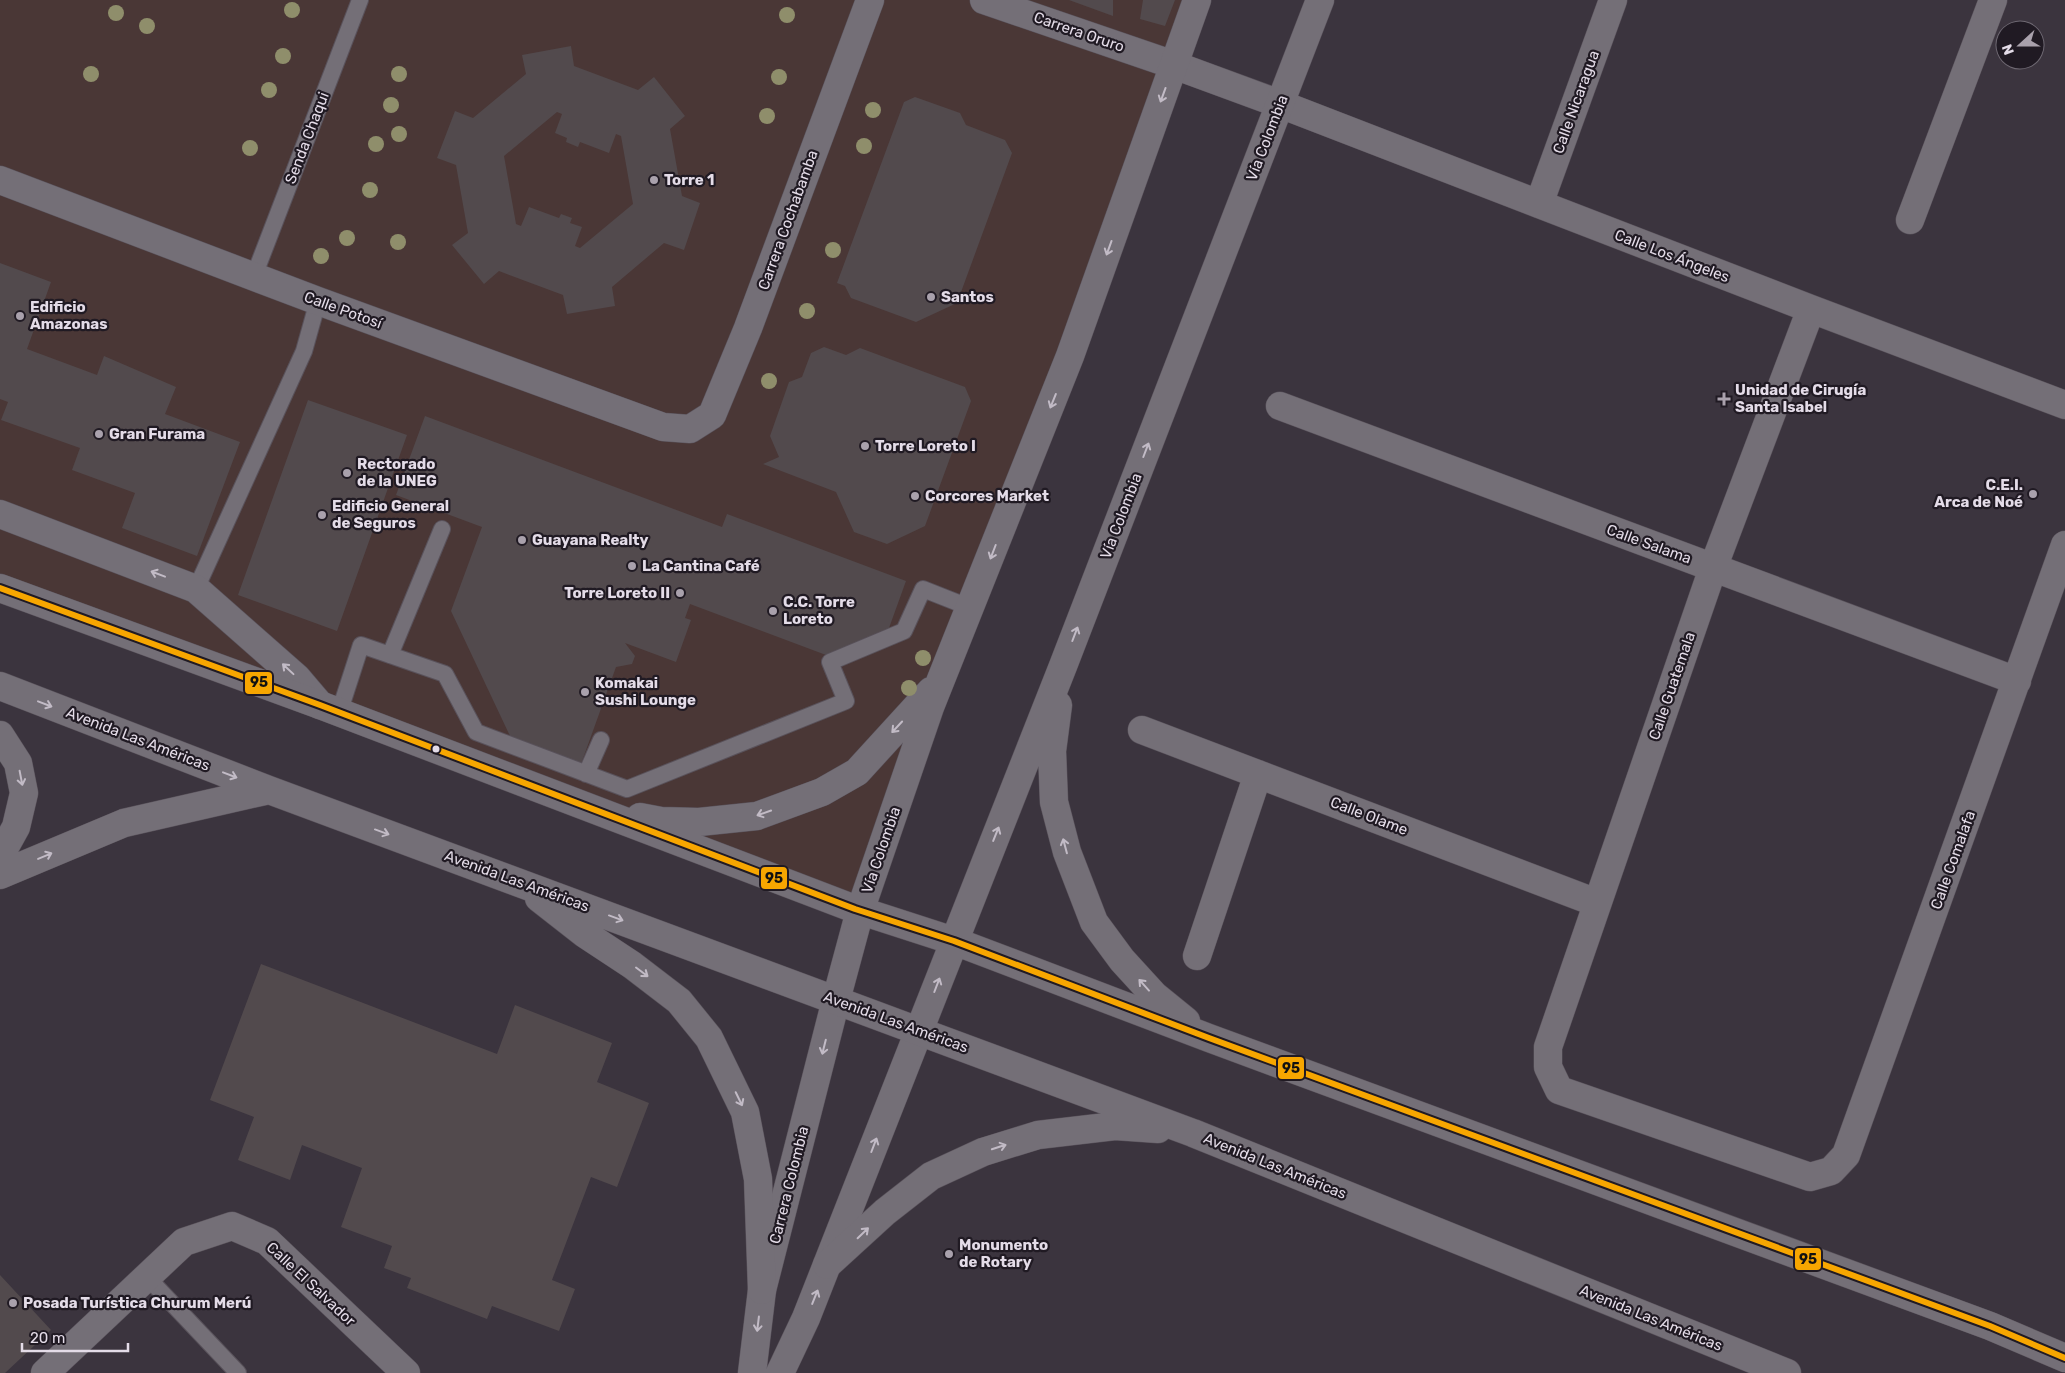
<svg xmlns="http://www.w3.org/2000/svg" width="2065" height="1373" viewBox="0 0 2065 1373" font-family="Rubik,sans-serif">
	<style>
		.commercial { fill: #4a3736 }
		.building { fill: #524a4d; fill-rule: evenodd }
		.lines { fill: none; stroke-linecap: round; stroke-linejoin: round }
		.service-casing { stroke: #59525b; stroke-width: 18 }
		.minor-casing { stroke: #59525b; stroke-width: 29 }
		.secondary-casing { stroke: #59525b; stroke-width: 29 }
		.service { stroke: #746f77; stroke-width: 16 }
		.minor { stroke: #746f77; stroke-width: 28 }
		.secondary { stroke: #746f77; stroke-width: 28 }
		.bus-1-casing { stroke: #201a23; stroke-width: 10 }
		.bus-1 { stroke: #f7a600; stroke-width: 6 }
		.tree { fill: #8f8e6b }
		.oneway { stroke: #c2bbc6 }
		.poi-dot { fill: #a9a1ac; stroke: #201a23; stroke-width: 2 }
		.bus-dot { fill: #e4dce8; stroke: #201a23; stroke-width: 2 }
		.labels { text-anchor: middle; stroke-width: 4.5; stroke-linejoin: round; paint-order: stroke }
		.street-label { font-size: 15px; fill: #e4dce8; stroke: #201a23 }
		.poi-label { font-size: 15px; font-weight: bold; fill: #e4dce8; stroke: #201a23; text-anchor: start }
		.line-badge { stroke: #201a23; stroke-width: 2 }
		.pale-badge-label { font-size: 14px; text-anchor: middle; font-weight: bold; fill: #111 }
	</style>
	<rect width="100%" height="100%" fill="#3b343e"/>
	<path class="commercial" d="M 0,0 L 1197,0 L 860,911 L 0,588 Z"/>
	<path class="building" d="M 1069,0 L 1113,0 L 1113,16 Z
		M 1143,0 L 1175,0 L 1165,26 L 1140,19 Z
		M 571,46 L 574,66 L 638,90 L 654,77 L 685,116 L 670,129 L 682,196 L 700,203 L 684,250 L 664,243 L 612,287 L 615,306 L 567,314 L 563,295 L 499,271 L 484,284 L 452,245 L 468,233 L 456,165 L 437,158 L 455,111 L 473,118 L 526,74 L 522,55 ZM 557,112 L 562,114 L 555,133 L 567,138 L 566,142 L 578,147 L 580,142 L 609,153 L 616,134 L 621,136 L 633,204 L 580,248 L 575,246 L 582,227 L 570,223 L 572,218 L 561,214 L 559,218 L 529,207 L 521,226 L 516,224 L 504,156 Z
		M 915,97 L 960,113 L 966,125 L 1005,140 L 1012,153 L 957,303 L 916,322 L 851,298 L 845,286 L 837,283 L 904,102 Z
		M 0,263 L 51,282 L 27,349 L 97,375 L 104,356 L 176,387 L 165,414 L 240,442 L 197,556 L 122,528 L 135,493 L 72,470 L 80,448 L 1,420 L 8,402 L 0,399 Z
		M 824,347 L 846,355 L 860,348 L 965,387 L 971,401 L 925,526 L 887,544 L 854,532 L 836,492 L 763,464 L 779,457 L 770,436 L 789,382 L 802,377 L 811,353 Z
		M 308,400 L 407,435 L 337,631 L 238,595 Z
		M 425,416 L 722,527 L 727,514 L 906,581 L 889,628 L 826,655 L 690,604 L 685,618 L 691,620 L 676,662 L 625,643 L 635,656 L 632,664 L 616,667 L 581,764 L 511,738 L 451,611 L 482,527 L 396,495 Z
		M 261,964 L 497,1054 L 515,1005 L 612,1043 L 597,1082 L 649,1103 L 617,1187 L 591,1177 L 552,1280 L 575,1289 L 559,1331 L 492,1306 L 487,1319 L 407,1288 L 411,1278 L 384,1268 L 392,1246 L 341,1227 L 362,1168 L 302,1145 L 290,1180 L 238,1160 L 254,1117 L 210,1100 Z
		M 0,1275 L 51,1330 L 5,1373 L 0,1373 Z"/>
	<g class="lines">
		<defs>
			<path id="service" d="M 254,276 L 360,0
				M 196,589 L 304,351 L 318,301
				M 390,655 L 442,529
				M 339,713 L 361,645 L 445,674 L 476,732 L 627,789 L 846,701 L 830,662 L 904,631 L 923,589 L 971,608
				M 586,774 L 601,740
				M 147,1277 L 238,1373"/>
			<path id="minor" d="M 984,0 L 1174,65 L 1280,104 L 1811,309 L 2065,405
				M 0,180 L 318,301 L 663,427 L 690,429 L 712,415 L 748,328 L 870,0
				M 1539,204 L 1613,0
				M 1910,220 L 1993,0
				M 1811,309 L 1713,568 L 1548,1047 L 1548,1067 L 1559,1090 L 1810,1177 L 1831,1171 L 1846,1155 L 2065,545
				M 1280,406 L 2017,681
				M 0,514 L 196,589 L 297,678 L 320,705
				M 1142,730 L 1597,903
				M 1197,956 L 1258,774
				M 45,1373 L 184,1242 L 232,1226 L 267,1241 L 406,1373
				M 752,1373 L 762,1290 L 836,1000
				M 780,1373 L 806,1318 L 919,1031"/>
			<path id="secondary" d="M 0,588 L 320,705 L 855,909 L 954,941 L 1209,1038 L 1990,1326 L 2065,1358
				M 0,686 L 269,790 L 1193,1133 L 1787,1373
				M 1058,705 L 1052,751 L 1054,802 L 1067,852 L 1094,922 L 1122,960 L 1154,995 L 1186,1021
				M 0,735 L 18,763 L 24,793 L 16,827 L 0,856
				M 640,817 L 661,821 L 699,822 L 757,816 L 822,792 L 857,772 L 931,691
				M 0,875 L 124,823 L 269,790
				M 539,898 L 585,934 L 632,965 L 679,1001 L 709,1038 L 745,1112 L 758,1179 L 762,1290
				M 836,1000 L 860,911 L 930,707 L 1070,356 L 1197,0
				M 919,1031 L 1063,666 L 1320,0
				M 827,1265 L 885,1212 L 931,1176 L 983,1152 L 1038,1135 L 1115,1126 L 1158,1129"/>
		</defs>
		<use href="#service" class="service-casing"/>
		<use href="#minor" class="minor-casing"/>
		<use href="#secondary" class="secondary-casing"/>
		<use href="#service" class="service"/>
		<use href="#minor" class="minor"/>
		<use href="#secondary" class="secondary"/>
		<defs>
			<path id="bus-1" d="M 0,588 L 320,705 L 855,909 L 954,941 L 1209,1038 L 1990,1326 L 2065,1358"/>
		</defs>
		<use href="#bus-1" class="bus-1-casing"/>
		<use href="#bus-1" class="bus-1"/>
	</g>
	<g class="tree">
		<circle cx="292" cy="10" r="8"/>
		<circle cx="116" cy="13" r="8"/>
		<circle cx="787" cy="15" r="8"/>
		<circle cx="147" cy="26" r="8"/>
		<circle cx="283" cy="56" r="8"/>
		<circle cx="91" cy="74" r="8"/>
		<circle cx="399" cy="74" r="8"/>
		<circle cx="779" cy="77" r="8"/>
		<circle cx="269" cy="90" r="8"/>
		<circle cx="391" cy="105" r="8"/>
		<circle cx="873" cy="110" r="8"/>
		<circle cx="767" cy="116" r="8"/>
		<circle cx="399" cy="134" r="8"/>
		<circle cx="376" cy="144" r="8"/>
		<circle cx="864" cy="146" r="8"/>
		<circle cx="250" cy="148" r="8"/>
		<circle cx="370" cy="190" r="8"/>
		<circle cx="347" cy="238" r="8"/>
		<circle cx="398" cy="242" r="8"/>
		<circle cx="833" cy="250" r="8"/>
		<circle cx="321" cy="256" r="8"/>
		<circle cx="807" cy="311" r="8"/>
		<circle cx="769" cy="381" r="8"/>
		<circle cx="923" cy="658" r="8"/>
		<circle cx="909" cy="688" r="8"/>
	</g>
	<defs><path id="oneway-shaft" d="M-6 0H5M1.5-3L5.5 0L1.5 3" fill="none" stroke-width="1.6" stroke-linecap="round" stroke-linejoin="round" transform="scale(1.25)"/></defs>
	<g class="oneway">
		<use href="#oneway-shaft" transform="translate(1163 95) rotate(110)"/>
		<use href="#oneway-shaft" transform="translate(1109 248) rotate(110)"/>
		<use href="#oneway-shaft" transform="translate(1053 401) rotate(112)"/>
		<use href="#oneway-shaft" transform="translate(1146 450) rotate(-69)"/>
		<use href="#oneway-shaft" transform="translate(993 552) rotate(111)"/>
		<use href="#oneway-shaft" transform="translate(158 574) rotate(-159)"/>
		<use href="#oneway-shaft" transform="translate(1075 634) rotate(-69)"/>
		<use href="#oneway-shaft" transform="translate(288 669) rotate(-137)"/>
		<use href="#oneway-shaft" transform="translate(45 704) rotate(21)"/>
		<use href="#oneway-shaft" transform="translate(897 727) rotate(133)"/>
		<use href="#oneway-shaft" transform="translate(230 775) rotate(21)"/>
		<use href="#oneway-shaft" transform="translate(21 778) rotate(79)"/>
		<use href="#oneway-shaft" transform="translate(764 813) rotate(161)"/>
		<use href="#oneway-shaft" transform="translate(382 832) rotate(20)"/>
		<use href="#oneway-shaft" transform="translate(996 834) rotate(-68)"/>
		<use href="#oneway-shaft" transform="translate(1065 846) rotate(-105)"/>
		<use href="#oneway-shaft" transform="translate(45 856) rotate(-23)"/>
		<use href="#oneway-shaft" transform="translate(616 918) rotate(20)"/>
		<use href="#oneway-shaft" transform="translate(642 972) rotate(37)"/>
		<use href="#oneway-shaft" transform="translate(937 985) rotate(-69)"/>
		<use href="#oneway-shaft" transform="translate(1144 985) rotate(-132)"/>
		<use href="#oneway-shaft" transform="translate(824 1047) rotate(104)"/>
		<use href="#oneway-shaft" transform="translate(739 1099) rotate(64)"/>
		<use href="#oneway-shaft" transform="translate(874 1145) rotate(-69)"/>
		<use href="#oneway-shaft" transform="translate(999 1147) rotate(-18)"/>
		<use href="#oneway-shaft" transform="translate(863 1233) rotate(-44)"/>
		<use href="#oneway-shaft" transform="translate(815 1297) rotate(-68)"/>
		<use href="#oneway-shaft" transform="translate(758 1324) rotate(97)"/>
	</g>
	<g class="poi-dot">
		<circle cx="654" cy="180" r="5"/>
		<circle cx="931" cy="297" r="5"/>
		<circle cx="20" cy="316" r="5"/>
		<path d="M1721.5 391.5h5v5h5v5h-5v5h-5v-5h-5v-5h5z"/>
		<circle cx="99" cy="434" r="5"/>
		<circle cx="865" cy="446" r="5"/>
		<circle cx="347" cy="473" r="5"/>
		<circle cx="2033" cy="494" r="5"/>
		<circle cx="915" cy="496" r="5"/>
		<circle cx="322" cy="515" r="5"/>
		<circle cx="522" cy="540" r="5"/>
		<circle cx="632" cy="566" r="5"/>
		<circle cx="680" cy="593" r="5"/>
		<circle cx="773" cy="611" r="5"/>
		<circle cx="585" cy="692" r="5"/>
		<circle cx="949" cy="1254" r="5"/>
		<circle cx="13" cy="1303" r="5"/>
	</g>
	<circle class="bus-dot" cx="436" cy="749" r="4.5"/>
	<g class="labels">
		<g class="street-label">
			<text transform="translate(1079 32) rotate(19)" y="5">Carrera Oruro</text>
			<text transform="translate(1576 102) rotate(-70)" y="5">Calle Nicaragua</text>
			<text transform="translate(307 138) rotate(-69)" y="5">Senda Chaqui</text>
			<text transform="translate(1267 138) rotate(-69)" y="5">Vía Colombia</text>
			<text transform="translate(788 220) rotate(-70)" y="5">Carrera Cochabamba</text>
			<text transform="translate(1672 256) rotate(21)" y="5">Calle Los Ángeles</text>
			<text transform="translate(343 310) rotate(20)" y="5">Calle Potosí</text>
			<text transform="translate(1121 516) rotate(-69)" y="5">Vía Colombia</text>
			<text transform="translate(1649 544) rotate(20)" y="5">Calle Salama</text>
			<text transform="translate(1672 686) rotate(-71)" y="5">Calle Guatemala</text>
			<text transform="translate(138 739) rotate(21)" y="5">Avenida Las Américas</text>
			<text transform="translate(1369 816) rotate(21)" y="5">Calle Olame</text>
			<text transform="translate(881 850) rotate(-71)" y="5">Vía Colombia</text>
			<text transform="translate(1953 860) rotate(-70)" y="5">Calle Comalafa</text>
			<text transform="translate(517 881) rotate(20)" y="5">Avenida Las Américas</text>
			<text transform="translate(896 1022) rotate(20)" y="5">Avenida Las Américas</text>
			<text transform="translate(1275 1166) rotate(22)" y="5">Avenida Las Américas</text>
			<text transform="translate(789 1185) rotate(-76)" y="5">Carrera Colombia</text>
			<text transform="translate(311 1284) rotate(43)" y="5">Calle El Salvador</text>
			<text transform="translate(1651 1318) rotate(22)" y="5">Avenida Las Américas</text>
		</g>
		<g class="poi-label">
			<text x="664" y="185">Torre 1</text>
			<text x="941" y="302">Santos</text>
			<text x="30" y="312">Edificio<tspan x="30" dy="17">Amazonas</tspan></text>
			<text x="1735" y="395">Unidad de Cirugía<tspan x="1735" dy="17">Santa Isabel</tspan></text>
			<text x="109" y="439">Gran Furama</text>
			<text x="875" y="451">Torre Loreto I</text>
			<text x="357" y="469">Rectorado<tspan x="357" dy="17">de la UNEG</tspan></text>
			<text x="2023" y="490" text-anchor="end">C.E.I.<tspan x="2023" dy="17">Arca de Noé</tspan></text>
			<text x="925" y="501">Corcores Market</text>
			<text x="332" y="511">Edificio General<tspan x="332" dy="17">de Seguros</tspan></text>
			<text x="532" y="545">Guayana Realty</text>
			<text x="642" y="571">La Cantina Café</text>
			<text x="670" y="598" text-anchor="end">Torre Loreto II</text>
			<text x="783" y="607">C.C. Torre<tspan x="783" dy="17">Loreto</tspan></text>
			<text x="595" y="688">Komakai<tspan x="595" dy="17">Sushi Lounge</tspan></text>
			<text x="959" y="1250">Monumento<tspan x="959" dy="17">de Rotary</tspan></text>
			<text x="23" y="1308">Posada Turística Churum Merú</text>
		</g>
	</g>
	<g class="line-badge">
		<rect x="244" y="671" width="29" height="24" rx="5" fill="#f7a600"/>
		<rect x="760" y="866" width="28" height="24" rx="5" fill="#f7a600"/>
		<rect x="1277" y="1056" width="28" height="24" rx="5" fill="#f7a600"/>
		<rect x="1794" y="1247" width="28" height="24" rx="5" fill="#f7a600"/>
	</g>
	<g class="pale-badge-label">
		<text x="259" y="687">95</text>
		<text x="774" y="883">95</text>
		<text x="1291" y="1073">95</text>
		<text x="1808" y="1264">95</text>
	</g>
	<g transform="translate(2020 45) rotate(249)"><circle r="24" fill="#201a23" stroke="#6e6872"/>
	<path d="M0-4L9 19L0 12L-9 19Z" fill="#a9a1ac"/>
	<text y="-8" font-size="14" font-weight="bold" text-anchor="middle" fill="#e4dce8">N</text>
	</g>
	<path d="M22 1343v8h106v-8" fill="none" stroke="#e4dce8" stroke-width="2.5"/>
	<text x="30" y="1343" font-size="15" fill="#e4dce8" stroke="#201a23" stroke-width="4" paint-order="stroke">20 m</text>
</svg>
